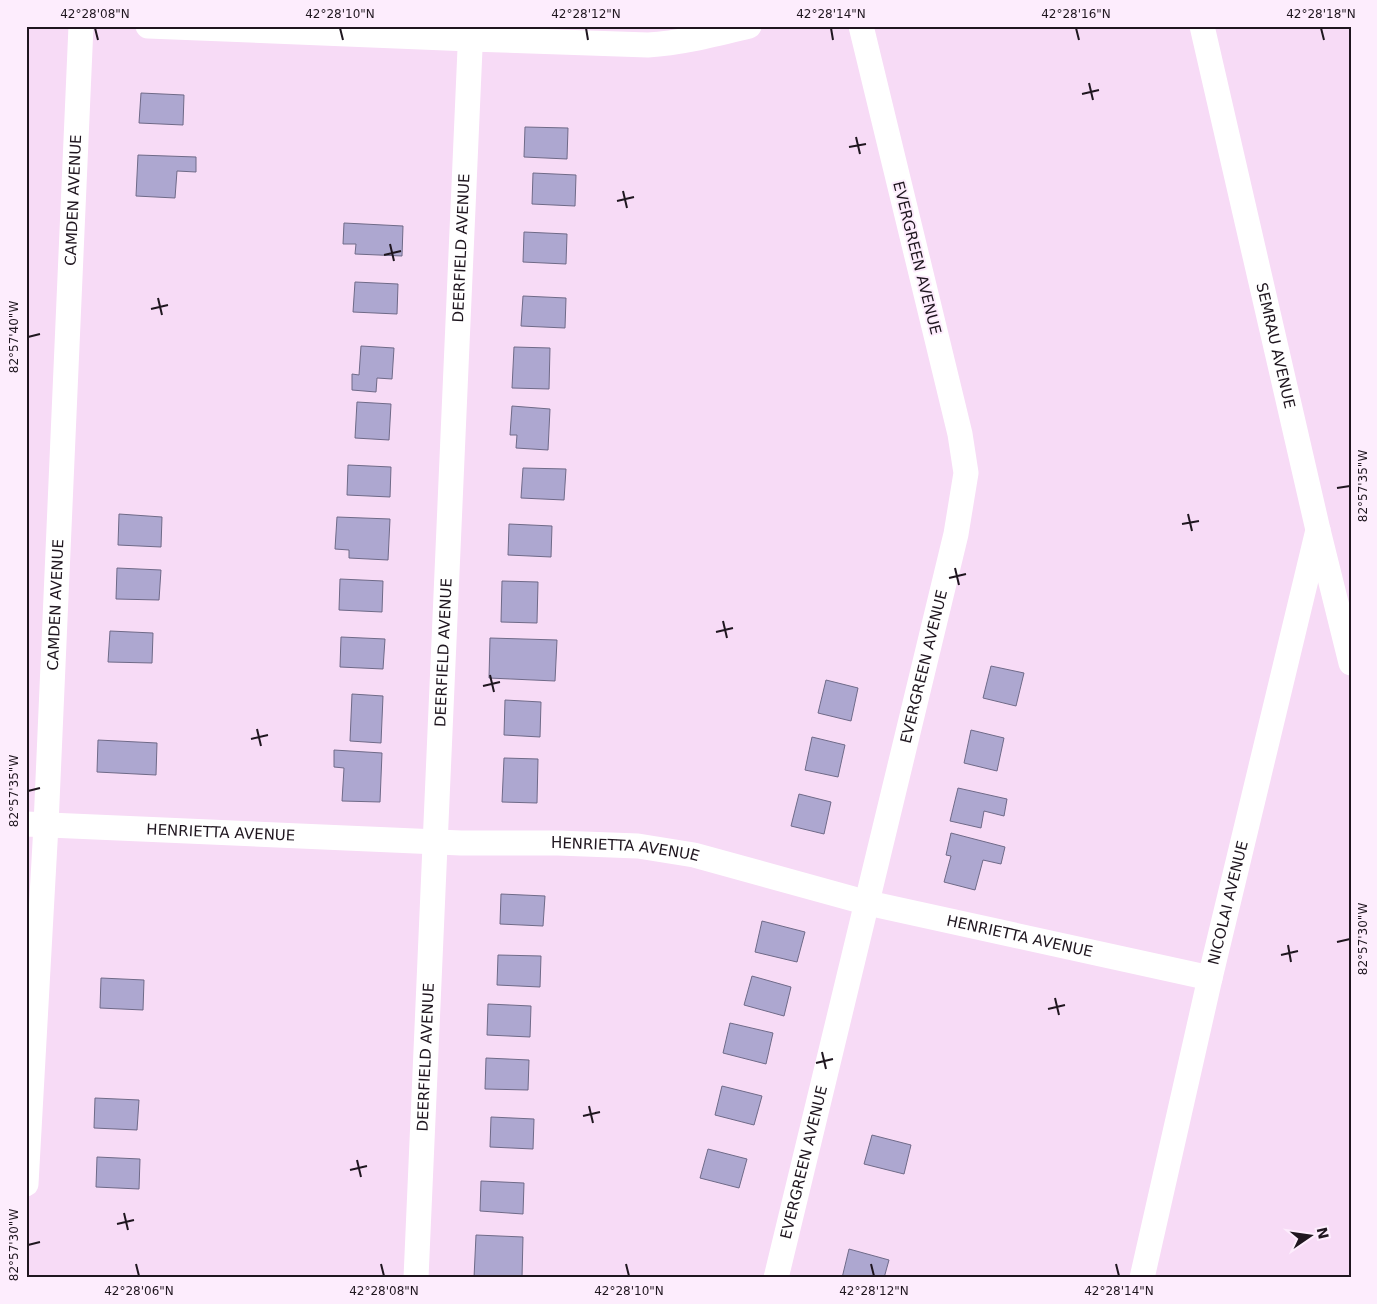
<svg xmlns="http://www.w3.org/2000/svg" width="1377" height="1304" viewBox="0 0 1377 1304" font-family="'DejaVu Sans',sans-serif">
	<style>
		.building { fill: #ada7d0; stroke: #6f6a88 }
		.lines { fill: none; stroke-linecap: round; stroke-linejoin: round }
		.minor { stroke: #fff; stroke-width: 25 }
		.ticks { fill: none; stroke: #1f161f; stroke-width: 2 }
		.labels { text-anchor: middle; stroke-width: 4; stroke-linejoin: round; paint-order: stroke }
		.street-label { font-size: 15px; fill: #1f161f; stroke: #fdedfd }
		.neatline { fill: none; stroke: #1f161f; stroke-width: 2 }
		.ticks-label { font-size: 12px; text-anchor: middle; fill: #1f161f }
	</style>
	<rect width="100%" height="100%" fill="#f7dbf6"/>
	<path class="building" d="M 141,93 L 184,95 L 183,125 L 139,123 Z
		M 525,127 L 568,128 L 567,159 L 524,157 Z
		M 138,155 L 196,157 L 196,172 L 177,171 L 175,198 L 136,196 Z
		M 533,173 L 576,175 L 575,206 L 532,204 Z
		M 344,223 L 403,226 L 402,256 L 355,254 L 356,244 L 343,244 Z
		M 524,232 L 567,234 L 566,264 L 523,262 Z
		M 355,282 L 398,284 L 397,314 L 353,312 Z
		M 523,296 L 566,298 L 565,328 L 521,326 Z
		M 361,346 L 394,348 L 392,379 L 377,378 L 376,392 L 352,390 L 352,374 L 359,375 Z
		M 514,347 L 550,348 L 549,389 L 512,388 Z
		M 357,402 L 391,404 L 389,440 L 355,438 Z
		M 512,406 L 550,409 L 548,450 L 516,448 L 517,435 L 510,435 Z
		M 348,465 L 391,467 L 390,497 L 347,495 Z
		M 523,468 L 566,469 L 564,500 L 521,498 Z
		M 119,514 L 162,517 L 161,547 L 118,545 Z
		M 337,517 L 390,519 L 388,560 L 349,558 L 349,550 L 335,549 Z
		M 509,524 L 552,526 L 551,557 L 508,555 Z
		M 117,568 L 161,570 L 159,600 L 116,599 Z
		M 340,579 L 383,581 L 382,612 L 339,610 Z
		M 502,581 L 538,582 L 537,623 L 501,622 Z
		M 110,631 L 153,633 L 152,663 L 108,662 Z
		M 341,637 L 385,639 L 383,669 L 340,667 Z
		M 490,638 L 557,640 L 555,681 L 489,678 Z
		M 991,666 L 1024,673 L 1016,706 L 983,698 Z
		M 826,680 L 858,688 L 851,721 L 818,713 Z
		M 352,694 L 383,696 L 381,743 L 350,741 Z
		M 505,700 L 541,702 L 540,737 L 504,735 Z
		M 971,730 L 1004,738 L 997,771 L 964,763 Z
		M 812,737 L 845,745 L 838,777 L 805,770 Z
		M 98,740 L 157,743 L 156,775 L 97,772 Z
		M 334,750 L 382,753 L 380,802 L 342,801 L 344,768 L 334,767 Z
		M 504,758 L 538,759 L 537,803 L 502,802 Z
		M 958,788 L 1007,799 L 1004,816 L 984,811 L 981,828 L 950,821 Z
		M 799,794 L 831,802 L 824,834 L 791,826 Z
		M 951,833 L 1005,847 L 1001,864 L 983,860 L 975,890 L 944,882 L 951,856 L 946,855 Z
		M 501,894 L 545,896 L 543,926 L 500,924 Z
		M 762,921 L 805,932 L 797,962 L 755,952 Z
		M 498,955 L 541,956 L 540,987 L 497,985 Z
		M 752,976 L 791,987 L 784,1016 L 744,1005 Z
		M 101,978 L 144,980 L 143,1010 L 100,1008 Z
		M 488,1004 L 531,1006 L 530,1037 L 487,1035 Z
		M 730,1023 L 773,1033 L 766,1064 L 723,1053 Z
		M 486,1058 L 529,1060 L 528,1090 L 485,1089 Z
		M 722,1086 L 762,1096 L 754,1125 L 715,1115 Z
		M 95,1098 L 139,1100 L 137,1130 L 94,1128 Z
		M 491,1117 L 534,1119 L 533,1149 L 490,1147 Z
		M 872,1135 L 911,1145 L 904,1174 L 864,1164 Z
		M 708,1149 L 747,1159 L 739,1188 L 700,1178 Z
		M 97,1157 L 140,1159 L 139,1189 L 96,1187 Z
		M 481,1181 L 524,1183 L 523,1214 L 480,1211 Z
		M 476,1235 L 523,1237 L 522,1278 L 474,1278 Z
		M 849,1249 L 889,1260 L 884,1278 L 842,1278 Z"/>
	<g class="lines">
		<g class="minor">
			<path d="M 148,26 L 470,39 L 648,45 C 682,43 716,34 749,26"/>
			<path id="s1" d="M 1202,26 L 1318,530 L 1351,663"/>
			<path id="s2" d="M 26,824 L 461,843 L 558,843 L 638,846 L 694,855 L 868,903 L 1210,978"/>
			<path id="s3" d="M 26,1184 L 46,825 L 81,26"/>
			<path id="s4" d="M 416,1278 L 471,26"/>
			<path id="s5" d="M 776,1278 L 956,534 L 966,473 L 960,434 L 861,26"/>
			<path id="s6" d="M 1142,1278 L 1210,978 L 1318,530"/>
		</g>
	</g>
	<path class="ticks" d="M 95,28 L 98,40M 340,28 L 343,40M 586,28 L 588,40M 831,28 L 833,40M 1076,28 L 1079,40M 1321,28 L 1324,40M 1089,83 L 1093,100M 1082,94 L 1099,90M 856,137 L 860,154M 849,147 L 866,144M 623,191 L 627,208M 617,201 L 634,197M 390,244 L 394,261M 384,255 L 401,251M 158,298 L 162,315M 151,309 L 168,305M 28,337 L 40,334M 1337,488 L 1350,486M 1188,514 L 1192,531M 1182,524 L 1199,521M 955,568 L 959,585M 949,578 L 966,574M 723,621 L 727,638M 716,632 L 733,628M 490,675 L 494,692M 483,686 L 500,682M 257,729 L 261,746M 251,739 L 268,735M 28,791 L 40,788M 1337,942 L 1350,939M 1288,945 L 1291,962M 1281,955 L 1298,951M 1055,998 L 1059,1015M 1048,1009 L 1065,1005M 822,1052 L 826,1069M 816,1063 L 833,1059M 589,1106 L 593,1123M 583,1116 L 600,1112M 357,1160 L 361,1177M 350,1170 L 367,1166M 124,1213 L 128,1230M 117,1224 L 134,1220M 28,1245 L 40,1242M 136,1264 L 139,1276M 381,1264 L 384,1276M 626,1264 L 629,1276M 871,1264 L 874,1276M 1116,1264 L 1119,1276"/>
	<g class="labels">
		<g class="street-label">
			<text dy="5" stroke="none"><textPath href="#s3" startOffset="985">CAMDEN AVENUE</textPath></text>
			<text dy="5" stroke="none"><textPath href="#s4" startOffset="1031">DEERFIELD AVENUE</textPath></text>
			<text transform="translate(917 258) rotate(76)" y="5">EVERGREEN AVENUE</text>
			<text dy="5" stroke="none"><textPath href="#s1" startOffset="328">SEMRAU AVENUE</textPath></text>
			<text dy="5" stroke="none"><textPath href="#s3" startOffset="580">CAMDEN AVENUE</textPath></text>
			<text dy="5" stroke="none"><textPath href="#s4" startOffset="626">DEERFIELD AVENUE</textPath></text>
			<text dy="5" stroke="none"><textPath href="#s5" startOffset="629">EVERGREEN AVENUE</textPath></text>
			<text dy="5" stroke="none"><textPath href="#s2" startOffset="195">HENRIETTA AVENUE</textPath></text>
			<text dy="5" stroke="none"><textPath href="#s2" startOffset="600">HENRIETTA AVENUE</textPath></text>
			<text dy="5" stroke="none"><textPath href="#s6" startOffset="385">NICOLAI AVENUE</textPath></text>
			<text dy="5" stroke="none"><textPath href="#s2" startOffset="1005">HENRIETTA AVENUE</textPath></text>
			<text dy="5" stroke="none"><textPath href="#s4" startOffset="221">DEERFIELD AVENUE</textPath></text>
			<text dy="5" stroke="none"><textPath href="#s5" startOffset="119">EVERGREEN AVENUE</textPath></text>
		</g>
	</g>
	<rect width="1377" height="1304" fill="none" stroke="#fdedfd" stroke-width="55"/>
	<g transform="translate(1310 1236) rotate(77)" stroke="#fdedfd" stroke-width="4" paint-order="stroke">
	<path d="M0-4L9 19L0 12L-9 19Z" fill="#1f161f"/>
	<text y="-8" font-size="14" font-weight="bold" text-anchor="middle" fill="#1f161f">N</text>
	</g>
	<rect x="28" y="28" width="1322" height="1248" class="neatline"/>
	<g class="ticks-label">
		<text x="95" y="18">42°28'08"N</text>
		<text x="340" y="18">42°28'10"N</text>
		<text x="586" y="18">42°28'12"N</text>
		<text x="831" y="18">42°28'14"N</text>
		<text x="1076" y="18">42°28'16"N</text>
		<text x="1321" y="18">42°28'18"N</text>
		<text transform="translate(14 337) rotate(-90)" y="4">82°57'40"W</text>
		<text transform="translate(1363 486) rotate(-90)" y="4">82°57'35"W</text>
		<text transform="translate(14 791) rotate(-90)" y="4">82°57'35"W</text>
		<text transform="translate(1363 939) rotate(-90)" y="4">82°57'30"W</text>
		<text transform="translate(14 1245) rotate(-90)" y="4">82°57'30"W</text>
		<text x="139" y="1295">42°28'06"N</text>
		<text x="384" y="1295">42°28'08"N</text>
		<text x="629" y="1295">42°28'10"N</text>
		<text x="874" y="1295">42°28'12"N</text>
		<text x="1119" y="1295">42°28'14"N</text>
	</g>
</svg>
